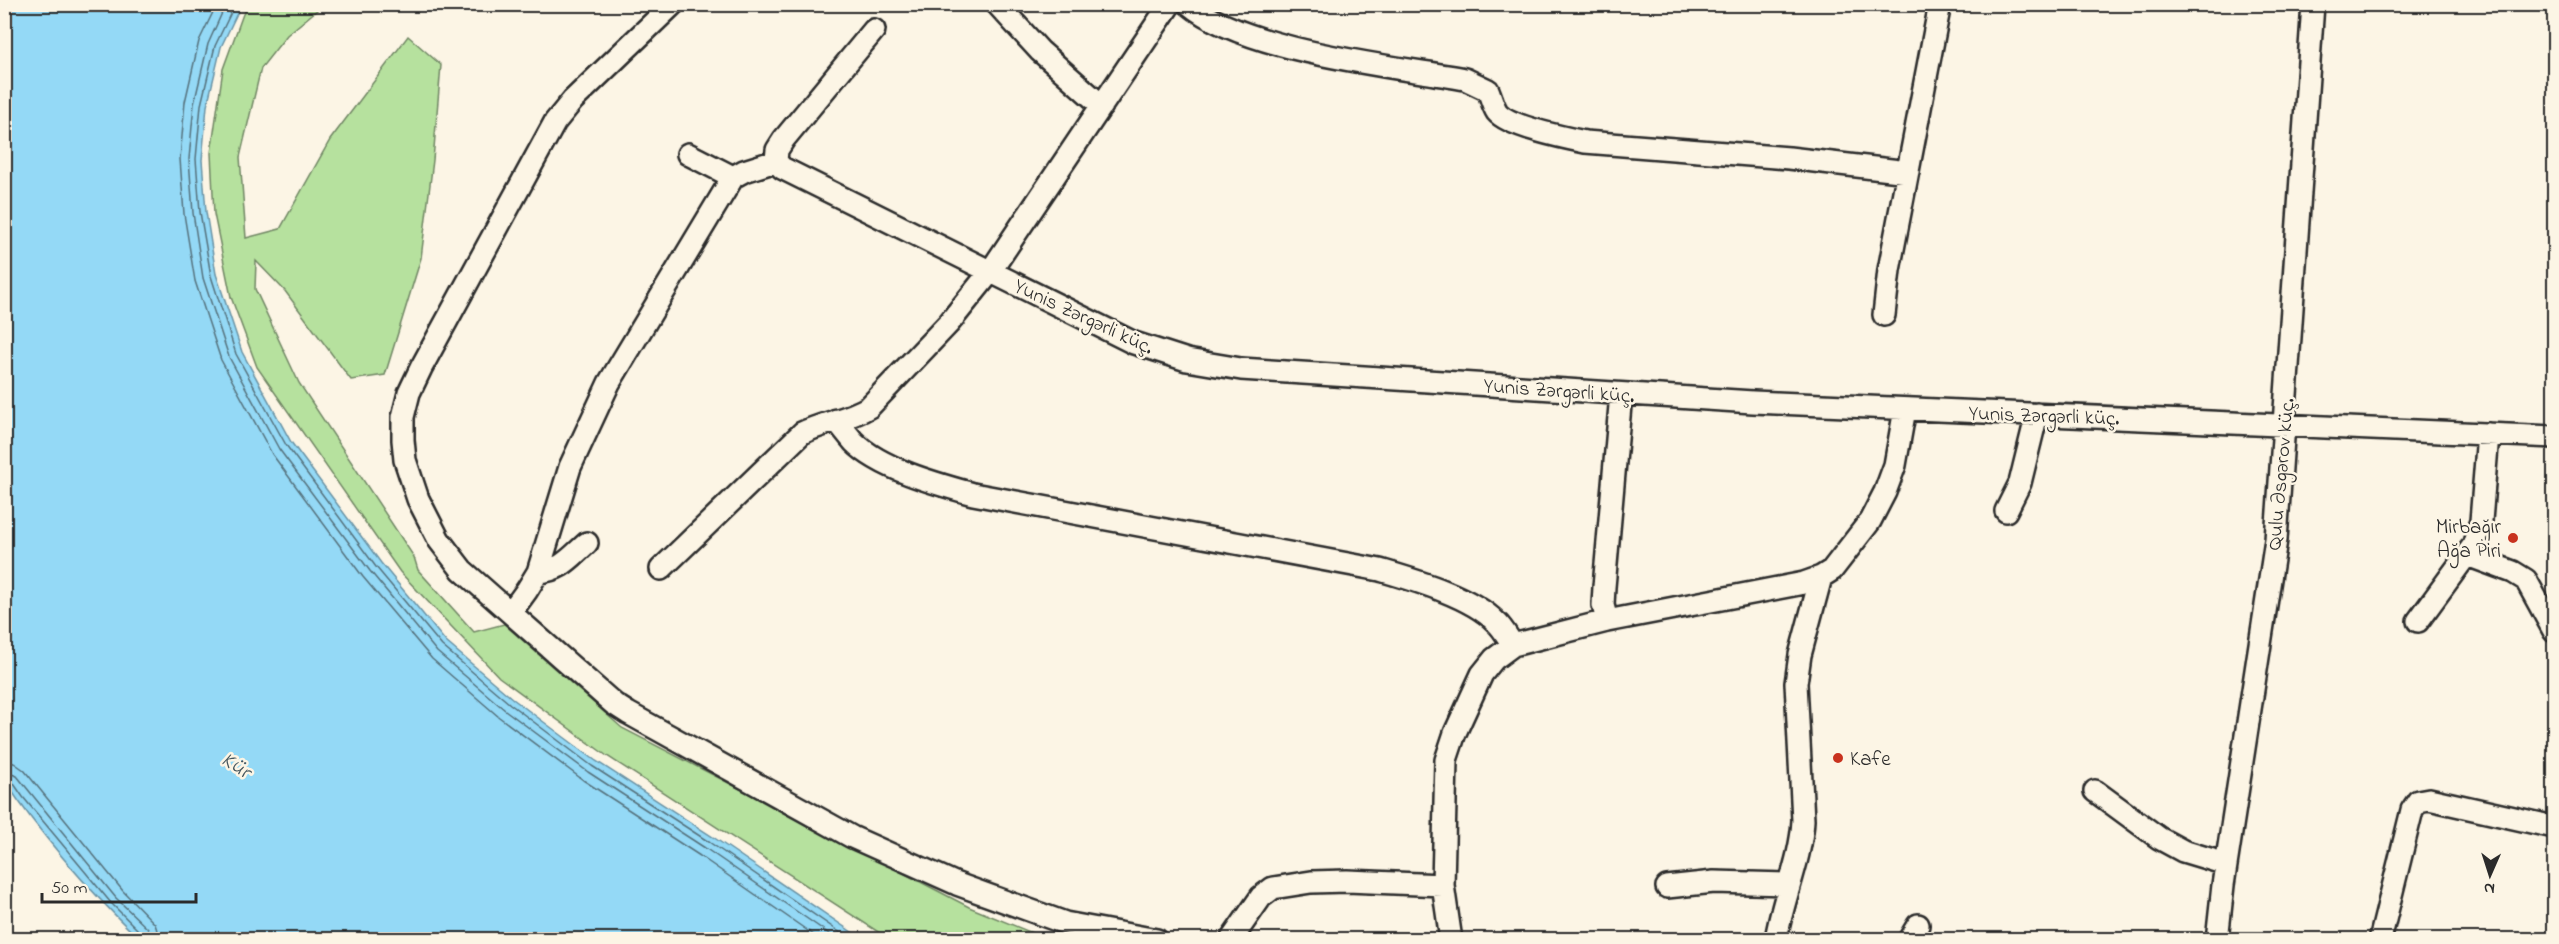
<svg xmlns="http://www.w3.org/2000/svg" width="2559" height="944" viewBox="0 0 2559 944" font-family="'Indie Flower',sans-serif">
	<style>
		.green { fill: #b6e19e; stroke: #708664; stroke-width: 1.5 }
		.water { fill: #94d9f6; stroke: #6a93a5; stroke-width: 1.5 }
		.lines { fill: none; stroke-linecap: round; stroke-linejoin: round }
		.shore { stroke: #55717c; stroke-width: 1.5 }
		.street-casing { stroke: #2b2b2b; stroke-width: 26 }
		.street { stroke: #fcf5e5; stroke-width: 21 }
		.poi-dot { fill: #c8321e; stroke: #fcf5e5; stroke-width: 2 }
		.labels { text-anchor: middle; stroke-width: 5; stroke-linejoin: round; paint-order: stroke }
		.street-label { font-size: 21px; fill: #2b2b2b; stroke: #fcf5e5 }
		.poi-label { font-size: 21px; fill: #2b2b2b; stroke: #fcf5e5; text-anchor: end }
		.water-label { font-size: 22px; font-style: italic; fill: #45565e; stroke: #fcf5e5 }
	</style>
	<rect width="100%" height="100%" fill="#fcf5e5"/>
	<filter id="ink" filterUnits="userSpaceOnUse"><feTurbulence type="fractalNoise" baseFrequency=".0167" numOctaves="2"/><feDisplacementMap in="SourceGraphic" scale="12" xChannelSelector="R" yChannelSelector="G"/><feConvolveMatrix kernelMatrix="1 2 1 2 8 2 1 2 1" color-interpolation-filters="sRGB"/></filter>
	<g filter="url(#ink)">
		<path class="green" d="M 250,5 L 323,5 L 287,35 L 261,68 L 240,157 L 246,238 L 280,229 L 330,140 L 408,36 L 441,65 L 433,160 L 421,258 L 385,375 L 351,380 L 285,291 L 256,261 L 255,289 L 299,383 L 414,557 L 418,570 L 474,632 L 504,624 L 622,728 L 969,907 L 1042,937 L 1053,939 L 889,939 L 607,756 L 499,677 L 400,572 L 257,367 L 231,297 L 214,214 L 211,153 L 223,69 L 243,14 Z"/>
		<path class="water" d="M 4,5 L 241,5 L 221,47 L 207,106 L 202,160 L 206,212 L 216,274 L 242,352 L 291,442 L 381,563 L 446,642 L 513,699 L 596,761 L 713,837 L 862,939 L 140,940 C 92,893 41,836 5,781 Z"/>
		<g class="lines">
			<path class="shore" d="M 217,4 L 199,41 L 185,102 L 180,159 L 184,214 L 195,281 L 221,360 L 272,454 L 363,577 L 432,659 L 499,717 L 583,780 L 700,856 L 821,940
				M 226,4 L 208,44 L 194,104 L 189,159 L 193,213 L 203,278 L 229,357 L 279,449 L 370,571 L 437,652 L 505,710 L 588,772 L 705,848 L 838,940
				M 235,4 L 215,46 L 201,105 L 196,159 L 200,212 L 211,276 L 236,354 L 286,445 L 376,567 L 442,646 L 510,704 L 592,766 L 709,842 L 851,940
				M 4,762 L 14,763 L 24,770 L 123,891 L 155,924 L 160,940
				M 4,771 L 17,776 L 116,898 L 148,929 L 151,940
				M 4,778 L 12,781 L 23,797 L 111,903 L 141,933 L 143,940"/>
			<defs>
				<path id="street" d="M 673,4 L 573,100 L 555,122 L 421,368 L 409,393 L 403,417 L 403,440 L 405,460 L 418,499 L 439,540 L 462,570 L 614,704 L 628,713 L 852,837 L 957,884 L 1065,923 L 1157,940
					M 997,4 L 1040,51 L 1102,106
					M 1189,4 C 1245,51 1391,66 1465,79 L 1488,90 C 1491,97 1493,106 1497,112 C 1508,126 1566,138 1585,142 L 1789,158 L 1908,172
					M 874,30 L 784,139 L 777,150 L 776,161 L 782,168 L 1134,343 L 1187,360 L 1241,369 L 1753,402 L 2554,437
					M 688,154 L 733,177
					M 1884,315 L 1889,270 L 1940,4
					M 836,420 C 842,427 848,435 854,442 C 881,469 937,484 973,494 L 1380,570 C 1414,580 1471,596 1496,622 C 1503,628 1508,638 1513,645
					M 2006,511 L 2020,483 L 2037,414
					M 2467,555 L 2513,572 L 2526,580 L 2554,631
					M 661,569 L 802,433 C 824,422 848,420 869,407 L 949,323 L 990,272 L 1170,4
					M 538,572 C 562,570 569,559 587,543
					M 511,612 L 527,590 L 538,572 L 570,467 L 609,383 L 733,177 L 744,171 L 776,161
					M 1607,621 L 1603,605 L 1604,587 L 1621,394
					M 2418,621 L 2473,546 L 2481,521 L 2488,434
					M 2095,791 L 2159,838 L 2183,851 L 2226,864
					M 1667,887 L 1714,882 L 1789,884
					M 1231,940 L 1261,897 L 1273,888 L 1311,882 L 1347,881 L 1443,885
					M 1451,940 L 1443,885 L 1446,760 L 1455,733 L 1482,674 L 1494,659 L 1513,645 L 1607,621 L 1804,583 L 1821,577 L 1832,570 L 1870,521 L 1885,492 L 1895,465 L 1905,409
					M 1776,940 C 1782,899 1801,861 1803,820 L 1796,683 L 1800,655 L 1821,577
					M 1909,940 L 1918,925
					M 2217,940 L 2223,885 L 2276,540 L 2313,4
					M 2380,940 L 2412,810 L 2418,801 L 2429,799 L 2554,827"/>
			</defs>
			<use href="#street" class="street-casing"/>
			<use href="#street" class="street"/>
		</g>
	</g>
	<g class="poi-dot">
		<circle cx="2513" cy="538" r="6"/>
		<circle cx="1838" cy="758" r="6"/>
	</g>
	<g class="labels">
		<g class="street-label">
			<text transform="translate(1084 316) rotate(25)" y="7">Yunis Zərgərli küç.</text>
			<text transform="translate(1559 390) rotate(4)" y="7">Yunis Zərgərli küç.</text>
			<text transform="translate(2044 415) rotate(2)" y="7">Yunis Zərgərli küç.</text>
			<text transform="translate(2280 474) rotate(-85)" y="7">Qulu Əsgərov küç.</text>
		</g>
		<g class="poi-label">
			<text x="2501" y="533">Mirbağır<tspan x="2501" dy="24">Ağa Piri</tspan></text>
			<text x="1850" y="765" text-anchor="start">Kafe</text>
		</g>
		<g class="water-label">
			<text transform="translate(237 764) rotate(33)" y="8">Kür</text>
		</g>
	</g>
	<rect width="2559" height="944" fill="none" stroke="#fcf5e5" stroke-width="24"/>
	<rect x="12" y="12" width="2535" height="920" fill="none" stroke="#2b2b2b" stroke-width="2" filter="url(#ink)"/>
	<g transform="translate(2490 875) rotate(183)" stroke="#fcf5e5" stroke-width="4.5" paint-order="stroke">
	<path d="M0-4.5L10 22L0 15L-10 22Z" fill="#2b2b2b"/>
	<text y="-9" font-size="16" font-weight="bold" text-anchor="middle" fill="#2b2b2b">N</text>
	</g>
	<path d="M42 893v9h154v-9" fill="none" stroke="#2b2b2b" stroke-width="3"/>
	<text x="51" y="893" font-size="18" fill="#2b2b2b" stroke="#fcf5e5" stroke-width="4.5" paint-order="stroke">50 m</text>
</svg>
